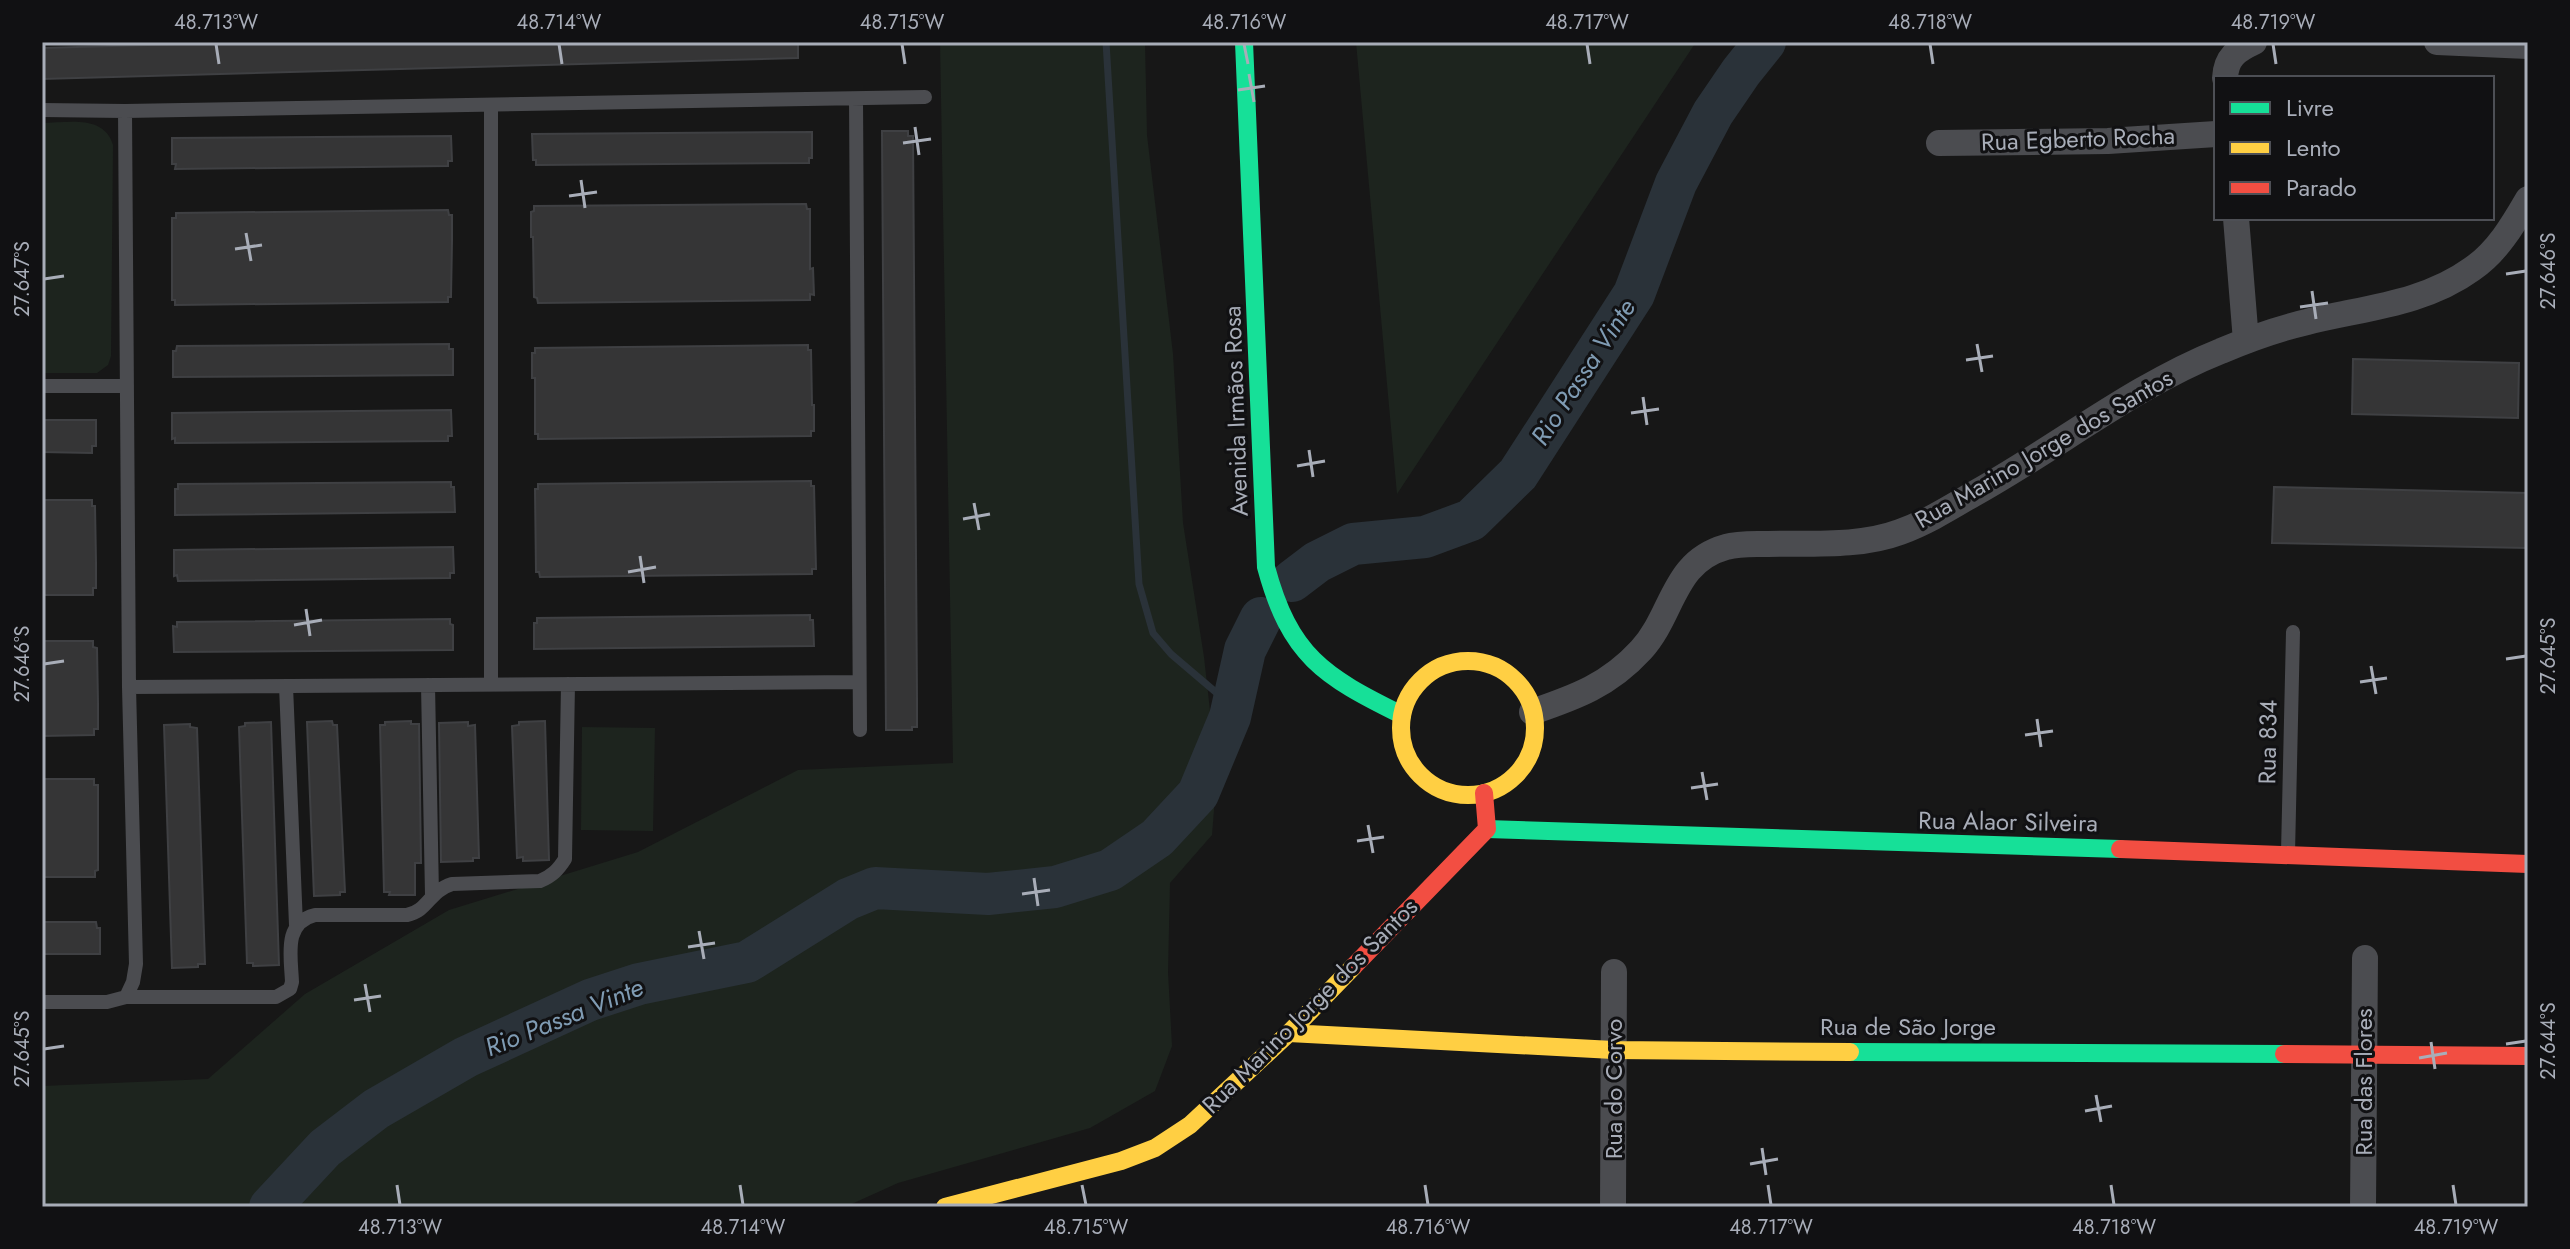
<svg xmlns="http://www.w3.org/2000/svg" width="2570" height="1249" viewBox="0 0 2570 1249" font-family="Jost,sans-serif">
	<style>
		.green { fill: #1d241e }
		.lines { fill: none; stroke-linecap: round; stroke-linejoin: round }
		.stream { stroke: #2a3239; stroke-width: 7 }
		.river { stroke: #2a3239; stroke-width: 42 }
		.building { fill: #353536; stroke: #3f4043; stroke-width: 2 }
		.lane { stroke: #4b4c50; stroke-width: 14 }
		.street { stroke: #4b4c50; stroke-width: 26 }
		.fast { stroke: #16e098; stroke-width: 18 }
		.slow { stroke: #ffcf43; stroke-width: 18 }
		.jam { stroke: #f24e42; stroke-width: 18 }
		.ticks { fill: none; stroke: #a8adb8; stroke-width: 3 }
		.labels { text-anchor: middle; stroke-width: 6; stroke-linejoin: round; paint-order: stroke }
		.street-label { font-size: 24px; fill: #a8adb8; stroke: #111113 }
		.water-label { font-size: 26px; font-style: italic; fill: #7f9bb3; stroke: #111113 }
		.neatline { fill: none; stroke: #a8adb8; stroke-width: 3 }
		.ticks-label { font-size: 20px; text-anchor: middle; fill: #a8adb8 }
	</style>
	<rect width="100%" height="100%" fill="#171717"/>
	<path class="green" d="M 940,42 L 1145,42 L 1147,135 L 1173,354 L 1183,523 L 1204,657 L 1217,773 L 1212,835 L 1170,883 L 1168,972 L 1172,1046 L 1155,1091 L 1090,1128 L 898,1183 L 845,1207 L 42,1207 L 42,1086 L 208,1079 L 305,994 L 449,910 L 638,852 L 798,770 L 953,763 Z
		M 1356,42 L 1696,42 L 1397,494 Z
		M 42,123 C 67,123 104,114 113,145 L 111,356 L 108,365 L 97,373 L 42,373 Z
		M 582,727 L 655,728 L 653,831 L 581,830 Z"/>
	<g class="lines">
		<path class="stream" d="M 1106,42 L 1139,584 L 1153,633 L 1171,654 L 1225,700 L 1230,717"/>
		<path class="river" d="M 1292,581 L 1317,562 L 1353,544 L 1425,537 L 1471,520 L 1518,474 L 1634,294 L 1676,183 L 1713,113 L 1741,72 L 1765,42
			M 270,1207 L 325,1148 L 376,1109 L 466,1057 L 590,1000 L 639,984 L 747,962 L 848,899 L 875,888 L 988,894 L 1055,887 L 1110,870 L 1157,838 L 1198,794 L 1230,717 L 1245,650 L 1261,618"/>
	</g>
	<path class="building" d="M 258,42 L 798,42 L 798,58 L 42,79 L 42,48 Z
		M 882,131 L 908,131 L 908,136 L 913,136 L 917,698 L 917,727 L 912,727 L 912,730 L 886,730 Z
		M 812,132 L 812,158 L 809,158 L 809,163 L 536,165 L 536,160 L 533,160 L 532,134 Z
		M 451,136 L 452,161 L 448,161 L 448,166 L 175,169 L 176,164 L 172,164 L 172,138 Z
		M 806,204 L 807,209 L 810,209 L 810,269 L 813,268 L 814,295 L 810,294 L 810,300 L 538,303 L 537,298 L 534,297 L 533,237 L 531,237 L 531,212 L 534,211 L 534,206 Z
		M 448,210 L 449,215 L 452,215 L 452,241 L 451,297 L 448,297 L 448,302 L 175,305 L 175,300 L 172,300 L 172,218 L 176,218 L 176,213 Z
		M 449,344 L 449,349 L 453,349 L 453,375 L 173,377 L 173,351 L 176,351 L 177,346 Z
		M 808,345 L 808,350 L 811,350 L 812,405 L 814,405 L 814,431 L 811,431 L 811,436 L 538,439 L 538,434 L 535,434 L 535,378 L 532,378 L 532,353 L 535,353 L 535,348 Z
		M 2353,359 L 2519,363 L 2518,418 L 2352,414 Z
		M 451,410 L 452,436 L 448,436 L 448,441 L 175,443 L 175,438 L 172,439 L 172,413 Z
		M 42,420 L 96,420 L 96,446 L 92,446 L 92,453 L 42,452 Z
		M 811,481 L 811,486 L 814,486 L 816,569 L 812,569 L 812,574 L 540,577 L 539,572 L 536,572 L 535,489 L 538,489 L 538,484 Z
		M 451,482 L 451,487 L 454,487 L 455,512 L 175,515 L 175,489 L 178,489 L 178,484 Z
		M 2274,487 L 2528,493 L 2528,548 L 2272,543 Z
		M 42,500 L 92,500 L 92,506 L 95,506 L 96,562 L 96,588 L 93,588 L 93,595 L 42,595 Z
		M 453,547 L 454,573 L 450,573 L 450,578 L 178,581 L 177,575 L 174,576 L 174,550 Z
		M 810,615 L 810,620 L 813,620 L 814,646 L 534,649 L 534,623 L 537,623 L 537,618 Z
		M 450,619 L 450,624 L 453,625 L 453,650 L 174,652 L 173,626 L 177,627 L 177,622 Z
		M 42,641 L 93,641 L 93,647 L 97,648 L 98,703 L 98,729 L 94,729 L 94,735 L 42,736 Z
		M 332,721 L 333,725 L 337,725 L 345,892 L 340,892 L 340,895 L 314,896 L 307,722 Z
		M 411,721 L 411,724 L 419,724 L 421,863 L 415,863 L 415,895 L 389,895 L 390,892 L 384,892 L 380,725 L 385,725 L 385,722 Z
		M 545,721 L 549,860 L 523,861 L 523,857 L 517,858 L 512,726 L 519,725 L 519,722 Z
		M 271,722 L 279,965 L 253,966 L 253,963 L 247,963 L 239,727 L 245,726 L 245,723 Z
		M 468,722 L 468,726 L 475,725 L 479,858 L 473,858 L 473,861 L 441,862 L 439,723 Z
		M 190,724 L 190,727 L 197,728 L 205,964 L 198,964 L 198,967 L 172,968 L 164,725 Z
		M 42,779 L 94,779 L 94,785 L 98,785 L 98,870 L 95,871 L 95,877 L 42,877 Z
		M 42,922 L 96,922 L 97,928 L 100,928 L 100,954 L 42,954 Z"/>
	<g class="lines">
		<path class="lane" d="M 856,99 L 860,730
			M 491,105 L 491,684
			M 42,110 L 125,111 L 925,97
			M 42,386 L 127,386
			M 428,685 L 432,895
			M 286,686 L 296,925
			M 129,687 L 859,682
			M 2288,853 L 2293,632
			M 126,997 L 276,997 L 290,989 L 292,982 C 291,956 283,923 315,915 L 407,915 C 428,911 429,891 452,884 L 540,881 C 552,876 558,870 565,859 L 568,684
			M 42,1002 L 107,1002 L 126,997 L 133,982 L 136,964 L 129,687 L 125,111"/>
		<path class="street" d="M 2437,42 L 2528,46
			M 2225,78 C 2226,57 2237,50 2254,42
			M 1939,143 L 2108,141 L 2216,134
			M 2236,218 L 2246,341
			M 1532,712 C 1576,697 1609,685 1641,650 C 1674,614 1672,562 1726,547 C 1739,543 1755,544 1768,544 C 1811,543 1860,547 1900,532 C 1925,523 1948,509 1970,496 C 2054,450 2133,386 2221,351 C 2249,339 2277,329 2307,322 C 2363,308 2424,304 2472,269 C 2497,252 2513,225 2528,199
			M 1613,1207 L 1614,972
			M 2363,1207 L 2365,958"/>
		<path class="fast" d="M 1244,42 L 1266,567 C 1290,656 1323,676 1402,715
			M 1487,829 L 2120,849
			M 1850,1052 L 2284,1054"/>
		<path class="slow" d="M1401 728a67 67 0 1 1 134 0a67 67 0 1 1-134 0Z
			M 1289,1033 L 1613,1050 L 1850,1052
			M 945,1207 L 1121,1161 L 1155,1148 L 1190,1125 L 1289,1033 L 1354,966"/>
		<path class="jam" d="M 2120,849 L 2528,864
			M 1354,966 L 1487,829 L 1484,793
			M 2284,1054 L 2528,1056"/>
	</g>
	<path class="ticks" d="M 216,44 L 219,64M 559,44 L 562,64M 902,44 L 905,64M 1244,44 L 1248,64M 1587,44 L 1590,64M 1930,44 L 1933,64M 2273,44 L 2276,64M 1249,74 L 1254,102M 1238,90 L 1265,86M 915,127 L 919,155M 903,143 L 931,139M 581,180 L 585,208M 569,196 L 597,192M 246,233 L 251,261M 235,249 L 262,245M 2506,274 L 2526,271M 44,279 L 64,276M 2312,291 L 2316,319M 2300,307 L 2328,303M 1977,344 L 1982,372M 1966,360 L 1993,356M 1643,397 L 1647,425M 1631,413 L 1659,409M 1309,450 L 1313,477M 1297,466 L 1325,461M 974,503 L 979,530M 963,519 L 990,514M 640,556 L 644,583M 628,572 L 656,567M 306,609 L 310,636M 294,625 L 322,620M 2506,659 L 2526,656M 44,664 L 64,661M 2371,666 L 2376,694M 2360,682 L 2387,678M 2037,719 L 2041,747M 2025,735 L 2053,731M 1702,772 L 1707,800M 1691,788 L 1718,784M 1368,825 L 1373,853M 1357,841 L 1384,837M 1034,878 L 1038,906M 1022,894 L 1050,890M 699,931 L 704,959M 688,947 L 715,943M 365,984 L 370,1012M 354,1000 L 381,996M 2431,1042 L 2435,1069M 2506,1044 L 2526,1041M 44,1049 L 64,1046M 2419,1058 L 2447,1053M 2096,1095 L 2101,1122M 2085,1111 L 2112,1106M 1762,1148 L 1766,1175M 1750,1164 L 1778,1159M 397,1185 L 400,1205M 740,1185 L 743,1205M 1082,1185 L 1086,1205M 1425,1185 L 1428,1205M 1768,1185 L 1771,1205M 2111,1185 L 2114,1205M 2453,1185 L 2456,1205"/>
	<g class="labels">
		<g class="street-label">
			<text transform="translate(2078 139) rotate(-2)" y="8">Rua Egberto Rocha</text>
			<text transform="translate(1236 411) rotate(-92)" y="8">Avenida Irmãos Rosa</text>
			<text transform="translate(2044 449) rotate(-30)" y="8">Rua Marino Jorge dos Santos</text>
			<text transform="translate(2268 742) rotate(-89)" y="8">Rua 834</text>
			<text transform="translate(2008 822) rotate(1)" y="8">Rua Alaor Silveira</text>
			<text transform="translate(1310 1006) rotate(-45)" y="8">Rua Marino Jorge dos Santos</text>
			<text x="1908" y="1035">Rua de São Jorge</text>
			<text transform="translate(2364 1082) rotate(-90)" y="8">Rua das Flores</text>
			<text transform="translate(1614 1089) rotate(-90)" y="8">Rua do Corvo</text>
		</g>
		<g class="water-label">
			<text transform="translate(1583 372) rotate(-57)" y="9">Rio Passa Vinte</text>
			<text transform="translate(564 1017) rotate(-22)" y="9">Rio Passa Vinte</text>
		</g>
	</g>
	<rect width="2570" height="1249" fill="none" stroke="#111113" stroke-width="88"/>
	<rect x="2214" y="76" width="280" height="144" fill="#111113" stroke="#4d4f55" stroke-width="2"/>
	<rect x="2230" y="102" width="40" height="12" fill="#16e098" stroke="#4d4f55" stroke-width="2"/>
	<text x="2286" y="116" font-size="24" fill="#a8adb8">Livre</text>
	<rect x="2230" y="142" width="40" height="12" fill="#ffcf43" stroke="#4d4f55" stroke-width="2"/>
	<text x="2286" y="156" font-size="24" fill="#a8adb8">Lento</text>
	<rect x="2230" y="182" width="40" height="12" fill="#f24e42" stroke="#4d4f55" stroke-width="2"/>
	<text x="2286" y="196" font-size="24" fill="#a8adb8">Parado</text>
	<rect x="44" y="44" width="2482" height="1161" class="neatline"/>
	<g class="ticks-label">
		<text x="216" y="29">48.713°W</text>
		<text x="559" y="29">48.714°W</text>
		<text x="902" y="29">48.715°W</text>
		<text x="1244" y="29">48.716°W</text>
		<text x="1587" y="29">48.717°W</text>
		<text x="1930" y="29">48.718°W</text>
		<text x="2273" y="29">48.719°W</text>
		<text transform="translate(2548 271) rotate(-90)" y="7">27.646°S</text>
		<text transform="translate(22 279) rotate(-90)" y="7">27.647°S</text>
		<text transform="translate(2548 656) rotate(-90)" y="7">27.645°S</text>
		<text transform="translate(22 664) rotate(-90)" y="7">27.646°S</text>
		<text transform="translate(2548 1041) rotate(-90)" y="7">27.644°S</text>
		<text transform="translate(22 1049) rotate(-90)" y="7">27.645°S</text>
		<text x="400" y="1234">48.713°W</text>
		<text x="743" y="1234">48.714°W</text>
		<text x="1086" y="1234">48.715°W</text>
		<text x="1428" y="1234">48.716°W</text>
		<text x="1771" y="1234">48.717°W</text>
		<text x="2114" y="1234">48.718°W</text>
		<text x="2456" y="1234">48.719°W</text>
	</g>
</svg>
